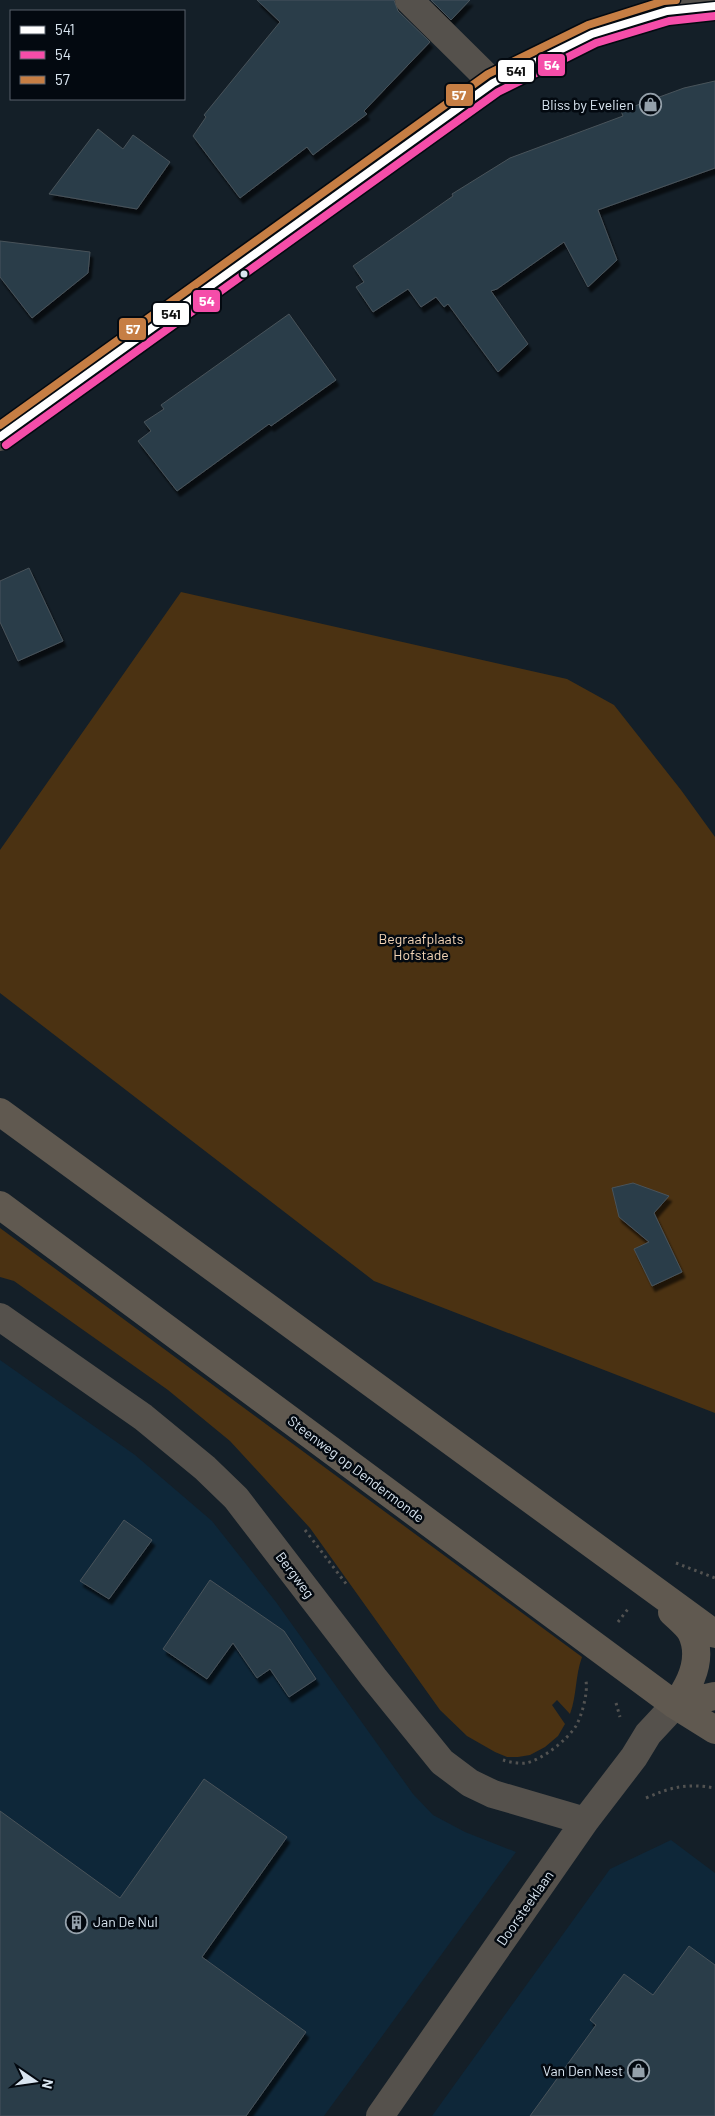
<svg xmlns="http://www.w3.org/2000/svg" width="715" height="2116" viewBox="0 0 715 2116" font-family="Barlow,sans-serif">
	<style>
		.built { fill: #0e2739 }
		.green { fill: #4b3212 }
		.building { fill: #293d4a; stroke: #49535a; filter: url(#shadow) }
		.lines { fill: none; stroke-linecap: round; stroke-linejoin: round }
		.path { stroke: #525251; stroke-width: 3; stroke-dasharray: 2.5 4; stroke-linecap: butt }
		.minor { stroke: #55514c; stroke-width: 28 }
		.major { stroke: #605950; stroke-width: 28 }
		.bus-1-casing { stroke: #030910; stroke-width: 11 }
		.bus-2-casing { stroke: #030910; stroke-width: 11 }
		.bus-3-casing { stroke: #030910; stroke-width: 11 }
		.bus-1 { stroke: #fff; stroke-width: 8 }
		.bus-2 { stroke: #f54da9; stroke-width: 8 }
		.bus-3 { stroke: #c67e44; stroke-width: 8 }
		.bus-dot { fill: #d9e5f0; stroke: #030910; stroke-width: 2 }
		.labels { text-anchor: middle; stroke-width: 5; stroke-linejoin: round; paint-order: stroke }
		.poi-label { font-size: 14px; fill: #d9e5f0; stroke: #030910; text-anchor: end }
		.park-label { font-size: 14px; fill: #f5d6b7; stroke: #030910 }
		.street-label { font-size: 14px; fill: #d9e5f0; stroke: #030910 }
		.line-badge { stroke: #030910; stroke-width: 2 }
		.badge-label { font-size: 14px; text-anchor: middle; font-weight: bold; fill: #fff }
		.pale-badge-label { font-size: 14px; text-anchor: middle; font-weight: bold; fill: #111 }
	</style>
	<defs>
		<filter id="shadow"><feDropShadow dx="3" dy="5.5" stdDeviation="1" flood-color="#0009"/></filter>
	</defs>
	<rect width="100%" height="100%" fill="#141f28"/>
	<path class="built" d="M 0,1360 L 135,1455 L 212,1521 L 276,1602 L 413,1794 L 433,1815 L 465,1832 L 516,1852 L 324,2116 L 0,2116 Z
		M 671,1840 L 715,1873 L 715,2116 L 432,2116 L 610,1869 Z"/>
	<path class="green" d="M 181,592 L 567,679 L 614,705 L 681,790 L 715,837 L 715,1413 L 374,1281 L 0,993 L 0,850 Z
		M 0,1228 L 582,1657 C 575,1676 577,1695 570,1714 L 557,1700 L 552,1705 L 565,1724 L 558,1736 L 545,1747 L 530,1755 L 518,1757 L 507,1757 L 495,1752 L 467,1736 L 440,1710 L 310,1528 L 230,1441 L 168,1390 L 14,1281 L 0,1277 Z"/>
	<path class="building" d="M 257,0 L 394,0 L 398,11 L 430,42 L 364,111 L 367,114 L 313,155 L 307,147 L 240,198 L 193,136 L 206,117 L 204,115 L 280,22 Z
		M 431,0 L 470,0 L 451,20 Z
		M 715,81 L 715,168 L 598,210 L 617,260 L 588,287 L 564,242 L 497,289 L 491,291 L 528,344 L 498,372 L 448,304 L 444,307 L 436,297 L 421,307 L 408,289 L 373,312 L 356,287 L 364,282 L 353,266 L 453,196 L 452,194 L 510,158 L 623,116 L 621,111 L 684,88 Z
		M 98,129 L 123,149 L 133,135 L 170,162 L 137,209 L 49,194 Z
		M 0,241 L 90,252 L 88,273 L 32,318 L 0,277 Z
		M 289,314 L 336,380 L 271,426 L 269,424 L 177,491 L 138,441 L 151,431 L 144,422 L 164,409 L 161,405 Z
		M 29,568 L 63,641 L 18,661 L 0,622 L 0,581 Z
		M 633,1183 L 669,1196 L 654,1213 L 682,1272 L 652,1286 L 634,1249 L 649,1242 L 619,1217 L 612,1188 Z
		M 124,1520 L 152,1540 L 109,1599 L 80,1581 Z
		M 210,1580 L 284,1631 L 316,1679 L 289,1697 L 270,1669 L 257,1678 L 233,1643 L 207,1679 L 163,1649 Z
		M 204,1779 L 287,1837 L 202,1957 L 306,2032 L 246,2116 L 0,2116 L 0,1811 L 120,1898 Z
		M 689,1946 L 715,1965 L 715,2116 L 530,2116 L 596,2025 L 590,2020 L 624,1974 L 653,1995 Z"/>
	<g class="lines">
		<path class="path" d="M 305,1530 L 347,1585
			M 676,1563 L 715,1578
			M 618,1622 L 628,1609
			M 616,1703 L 620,1717
			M 503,1760 C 509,1762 519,1764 526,1763 C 542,1760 567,1740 576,1726 C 582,1715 588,1693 586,1681
			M 646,1798 C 671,1787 687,1783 715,1788"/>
		<path class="minor" d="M 409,0 L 493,83
			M 0,437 L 493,83 L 592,34 L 667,11 L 715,6
			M 0,1317 L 143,1417 L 205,1468 L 236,1498 L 374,1678 L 442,1762 L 470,1783 L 493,1794 L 585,1821
			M 380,2116 L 585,1821 L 634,1757 L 648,1734 L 675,1705"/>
		<path class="major" d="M 0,1112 L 715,1634
			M 0,1205 L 598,1648 L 675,1705 L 715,1730
			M 672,1612 C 678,1618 687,1625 691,1632 C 704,1658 691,1684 675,1705
			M 675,1705 L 715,1696"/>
		<defs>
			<path id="bus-1" d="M 0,437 L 493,83 L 592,34 L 667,11 L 715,6"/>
			<path id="bus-2" d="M 6,445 L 498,92 L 596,43 L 669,21 L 715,16"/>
			<path id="bus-3" d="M 0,425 L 488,74 L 588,25 L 664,1 L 676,0"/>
		</defs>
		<use href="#bus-1" class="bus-1-casing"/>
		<use href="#bus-2" class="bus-2-casing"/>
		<use href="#bus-3" class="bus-3-casing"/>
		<use href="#bus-1" class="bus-1"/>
		<use href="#bus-2" class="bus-2"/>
		<use href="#bus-3" class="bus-3"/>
	</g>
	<defs>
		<symbol id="shop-ring" viewBox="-11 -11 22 22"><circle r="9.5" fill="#030910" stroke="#94a0aa" stroke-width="1.5"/><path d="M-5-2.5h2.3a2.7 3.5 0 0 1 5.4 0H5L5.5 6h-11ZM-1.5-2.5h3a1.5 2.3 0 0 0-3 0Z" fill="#94a0aa"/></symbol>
		<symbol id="building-ring" viewBox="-11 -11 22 22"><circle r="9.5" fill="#030910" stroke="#94a0aa" stroke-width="1.5"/><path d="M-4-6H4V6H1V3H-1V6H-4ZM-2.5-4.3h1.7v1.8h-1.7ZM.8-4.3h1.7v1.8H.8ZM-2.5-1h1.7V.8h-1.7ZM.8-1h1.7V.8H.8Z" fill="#94a0aa"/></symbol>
	</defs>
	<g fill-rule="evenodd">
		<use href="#shop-ring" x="638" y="92" width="25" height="25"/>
		<use href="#building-ring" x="64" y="1910" width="25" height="25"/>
		<use href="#shop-ring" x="626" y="2058" width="25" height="25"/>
	</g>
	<circle class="bus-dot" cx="244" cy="274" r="4.5"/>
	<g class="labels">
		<g class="poi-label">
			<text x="634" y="110">Bliss by Evelien</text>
			<text x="93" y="1927" text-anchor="start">Jan De Nul</text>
			<text x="623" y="2076">Van Den Nest</text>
		</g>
		<g class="park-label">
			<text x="421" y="944">Begraafplaats<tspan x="421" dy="16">Hofstade</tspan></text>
		</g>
		<g class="street-label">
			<text transform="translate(356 1469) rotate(37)" y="5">Steenweg op Dendermonde</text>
			<text transform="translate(295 1575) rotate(53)" y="5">Bergweg</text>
			<text transform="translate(525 1908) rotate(-55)" y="5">Doorsteeklaan</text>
		</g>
	</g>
	<g class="line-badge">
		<rect x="537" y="53" width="29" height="24" rx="5" fill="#f54da9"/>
		<rect x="497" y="59" width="38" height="24" rx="5" fill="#fff"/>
		<rect x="445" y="83" width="29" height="24" rx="5" fill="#c67e44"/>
		<rect x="192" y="289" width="29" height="24" rx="5" fill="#f54da9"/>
		<rect x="152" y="302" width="38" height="24" rx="5" fill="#fff"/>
		<rect x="118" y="317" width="29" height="24" rx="5" fill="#c67e44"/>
	</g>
	<g class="badge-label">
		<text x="552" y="70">54</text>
		<text x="459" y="100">57</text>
		<text x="207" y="306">54</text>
		<text x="133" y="334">57</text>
	</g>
	<g class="pale-badge-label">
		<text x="516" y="76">541</text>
		<text x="171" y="319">541</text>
	</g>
	<rect x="10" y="10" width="175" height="90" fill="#030910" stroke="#59616a"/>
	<rect x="20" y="26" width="25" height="8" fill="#ffffff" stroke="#59616a"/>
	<text x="55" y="35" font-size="15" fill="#d9e5f0">541</text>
	<rect x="20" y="51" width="25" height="8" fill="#f54da9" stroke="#59616a"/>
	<text x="55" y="60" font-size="15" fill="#d9e5f0">54</text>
	<rect x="20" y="76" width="25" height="8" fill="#c67e44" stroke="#59616a"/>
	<text x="55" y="85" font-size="15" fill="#d9e5f0">57</text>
	<g transform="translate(35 2081) rotate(103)" stroke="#030910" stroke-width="4" paint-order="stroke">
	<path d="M0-4L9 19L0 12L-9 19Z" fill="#d9e5f0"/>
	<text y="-8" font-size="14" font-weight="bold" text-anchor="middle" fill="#d9e5f0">N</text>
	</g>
</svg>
